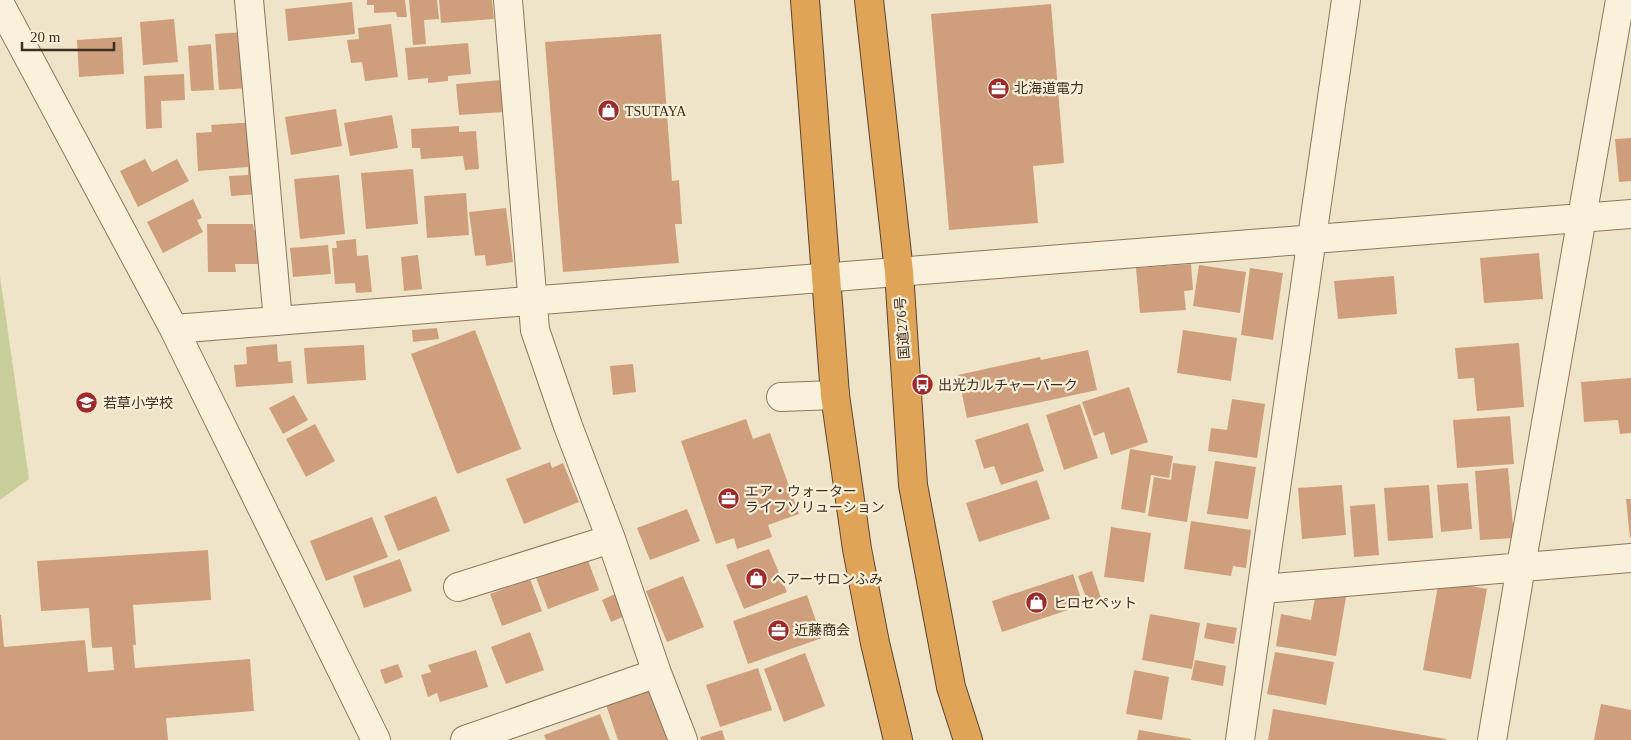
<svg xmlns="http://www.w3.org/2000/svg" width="1631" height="740" viewBox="0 0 1631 740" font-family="'Times New Roman','Noto Sans JP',serif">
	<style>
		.green { fill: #c9cf9b }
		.building { fill: #cf9f7d }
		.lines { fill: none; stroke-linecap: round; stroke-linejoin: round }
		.minor-casing { stroke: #8d765c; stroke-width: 30 }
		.highway-casing { stroke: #5b4430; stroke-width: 30 }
		.minor { stroke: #faf1dc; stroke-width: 28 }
		.highway { stroke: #e0a458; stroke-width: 28 }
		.labels { text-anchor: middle; stroke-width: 4.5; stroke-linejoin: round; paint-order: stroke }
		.poi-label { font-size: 14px; fill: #3d2e20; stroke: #f7eed8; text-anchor: start }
		.street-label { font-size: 14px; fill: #3d2e20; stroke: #f7eed8 }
	</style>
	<rect width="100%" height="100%" fill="#f0e4c8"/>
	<path class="green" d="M 0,276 L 29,479 L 0,500 Z"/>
	<path class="building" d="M 367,0 L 405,0 L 407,17 L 397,17 L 396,12 L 374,13 L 374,5 L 367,5 Z
		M 409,0 L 437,0 L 439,19 L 424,20 L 426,44 L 413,45 Z
		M 439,0 L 492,0 L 494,19 L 441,23 Z
		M 352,2 L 355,34 L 288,41 L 285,9 Z
		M 1051,4 L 1064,163 L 1033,166 L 1038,223 L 949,230 L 931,14 Z
		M 174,19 L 178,62 L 143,65 L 140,22 Z
		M 391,24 L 398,77 L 365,81 L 362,62 L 351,63 L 347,40 L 359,39 L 358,28 Z
		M 244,32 L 249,88 L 219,90 L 215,34 Z
		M 661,34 L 672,181 L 679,180 L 682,224 L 675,224 L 679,263 L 563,272 L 545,42 Z
		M 122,37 L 124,74 L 79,77 L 77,40 Z
		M 468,43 L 471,74 L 448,76 L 448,81 L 428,83 L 428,78 L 408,80 L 405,48 Z
		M 211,44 L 214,90 L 191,91 L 188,46 Z
		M 184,74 L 185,100 L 161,101 L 162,128 L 146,129 L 144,76 Z
		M 501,80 L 504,112 L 459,115 L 456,84 Z
		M 336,109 L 342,146 L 291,155 L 285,117 Z
		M 392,115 L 398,148 L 350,156 L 344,123 Z
		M 255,122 L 260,194 L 231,196 L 229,176 L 248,175 L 248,167 L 198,171 L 196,133 L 212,132 L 211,125 Z
		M 459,126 L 459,132 L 476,131 L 479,169 L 465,170 L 463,156 L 421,159 L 420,148 L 412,148 L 411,129 Z
		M 1631,138 L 1631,181 L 1619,182 L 1615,139 Z
		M 145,159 L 152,172 L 177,159 L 189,181 L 138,207 L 120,171 Z
		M 413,169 L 418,224 L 366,229 L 361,173 Z
		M 339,175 L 345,234 L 300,239 L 294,179 Z
		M 466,193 L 469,235 L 427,238 L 424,196 Z
		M 193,199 L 202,218 L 197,220 L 203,232 L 163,253 L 147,222 Z
		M 506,208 L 513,262 L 486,266 L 485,255 L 475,256 L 469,212 Z
		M 207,224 L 253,224 L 254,230 L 260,231 L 261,264 L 235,264 L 236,272 L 208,272 Z
		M 356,239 L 357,256 L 368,255 L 372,292 L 356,293 L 355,283 L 335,284 L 332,248 L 337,248 L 336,241 Z
		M 328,245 L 331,274 L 293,277 L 290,248 Z
		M 1539,253 L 1543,299 L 1484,303 L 1480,258 Z
		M 418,255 L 422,289 L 404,291 L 401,257 Z
		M 1191,264 L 1193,290 L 1184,291 L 1186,310 L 1140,313 L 1136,268 Z
		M 1199,265 L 1246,272 L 1240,313 L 1193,306 Z
		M 1250,268 L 1283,273 L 1273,340 L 1241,335 Z
		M 1394,276 L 1397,314 L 1338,319 L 1334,281 Z
		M 437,328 L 439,339 L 413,342 L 412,330 Z
		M 475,330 L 521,449 L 457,474 L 411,354 Z
		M 1183,330 L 1237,338 L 1231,381 L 1177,373 Z
		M 1519,343 L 1524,407 L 1477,411 L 1474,378 L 1458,379 L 1455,348 Z
		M 277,344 L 278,362 L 291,361 L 293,383 L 236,387 L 234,365 L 247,364 L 246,347 Z
		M 364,345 L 366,380 L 307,384 L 304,348 Z
		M 1088,350 L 1097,390 L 967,418 L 958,375 L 1040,357 L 1041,360 Z
		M 633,364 L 636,392 L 613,395 L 610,366 Z
		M 1631,378 L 1631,433 L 1620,434 L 1618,420 L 1584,422 L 1581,382 Z
		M 1129,387 L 1148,442 L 1111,455 L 1104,432 L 1094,436 L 1082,402 Z
		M 294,395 L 308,420 L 283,434 L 269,408 Z
		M 1232,399 L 1265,404 L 1257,458 L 1208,451 L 1211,428 L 1227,430 Z
		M 1080,404 L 1098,458 L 1064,470 L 1046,415 Z
		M 1510,416 L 1514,464 L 1457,468 L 1453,420 Z
		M 746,419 L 753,439 L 770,433 L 799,514 L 768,525 L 772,537 L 737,549 L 734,538 L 716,544 L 681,441 Z
		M 1028,423 L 1044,471 L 1001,485 L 994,466 L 984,469 L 975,440 Z
		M 315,424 L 335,461 L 306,477 L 286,439 Z
		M 1130,449 L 1173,456 L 1169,478 L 1151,475 L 1145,513 L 1121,509 Z
		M 1215,461 L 1256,467 L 1248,519 L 1207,514 Z
		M 550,462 L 552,468 L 563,463 L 579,502 L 524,524 L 506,479 Z
		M 1173,463 L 1196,466 L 1187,522 L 1148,516 L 1154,477 L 1171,480 Z
		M 1508,468 L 1514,538 L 1480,540 L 1475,471 Z
		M 1037,480 L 1050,519 L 979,542 L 966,503 Z
		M 1468,483 L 1472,529 L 1441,532 L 1437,485 Z
		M 1342,485 L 1346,535 L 1302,539 L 1298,488 Z
		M 1429,485 L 1433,538 L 1388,541 L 1384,488 Z
		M 436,496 L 450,531 L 398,551 L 384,516 Z
		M 1626,499 L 1631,499 L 1631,537 L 1630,538 Z
		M 1375,504 L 1379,555 L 1354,557 L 1350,506 Z
		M 687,509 L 700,541 L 650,560 L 637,528 Z
		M 372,517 L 388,557 L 326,581 L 310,541 Z
		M 1191,521 L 1251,530 L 1246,568 L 1233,566 L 1231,576 L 1184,569 Z
		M 1111,527 L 1151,533 L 1144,582 L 1104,577 Z
		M 769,549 L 787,592 L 744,609 L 726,565 Z
		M 208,550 L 211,600 L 133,605 L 136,645 L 133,645 L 135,668 L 250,659 L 254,711 L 166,718 L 168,740 L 0,740 L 0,615 L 1,615 L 4,647 L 85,640 L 88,672 L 114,670 L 112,647 L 92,648 L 89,608 L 41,611 L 37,561 Z
		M 586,555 L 599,590 L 548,609 L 535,575 Z
		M 400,559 L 412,591 L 364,608 L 353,576 Z
		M 1092,571 L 1101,598 L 1088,603 L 1078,576 Z
		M 1073,574 L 1083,605 L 1002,632 L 992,601 Z
		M 683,576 L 704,627 L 667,642 L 646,591 Z
		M 530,579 L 542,611 L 502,626 L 490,594 Z
		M 1439,580 L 1487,589 L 1471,679 L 1423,670 Z
		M 1316,592 L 1346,597 L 1336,656 L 1276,646 L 1281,614 L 1311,620 Z
		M 615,594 L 625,616 L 611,622 L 602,600 Z
		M 807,595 L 822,638 L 748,664 L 733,621 Z
		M 1150,614 L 1200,623 L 1192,669 L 1142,660 Z
		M 1207,623 L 1237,628 L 1234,644 L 1204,638 Z
		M 530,632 L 544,670 L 506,684 L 491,647 Z
		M 476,650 L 488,687 L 440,702 L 437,693 L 428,697 L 421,675 L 431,672 L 428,665 Z
		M 1275,652 L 1334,662 L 1326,705 L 1267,694 Z
		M 805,653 L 825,706 L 784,722 L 764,669 Z
		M 1195,660 L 1226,666 L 1223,686 L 1191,680 Z
		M 398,664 L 403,677 L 385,684 L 380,670 Z
		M 758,668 L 772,710 L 720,727 L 706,685 Z
		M 1134,670 L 1169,677 L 1162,720 L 1126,714 Z
		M 648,683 L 669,740 L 618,740 L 604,699 Z
		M 1601,704 L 1631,710 L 1631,740 L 1594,740 Z
		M 1273,709 L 1446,739 L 1446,740 L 1268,740 Z
		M 600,714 L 610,740 L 546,740 L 544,735 Z
		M 722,730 L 725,740 L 701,740 L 700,737 Z
		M 1139,730 L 1191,739 L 1191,740 L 1137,740 Z"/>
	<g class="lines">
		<defs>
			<path id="minor" d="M 249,0 L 278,321
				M 508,0 L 535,330 L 568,426 L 611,539 L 657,673 L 683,740
				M 0,4 L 174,329 L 376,740
				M 174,329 L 1631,214
				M 781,397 L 835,395
				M 458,587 L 611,539
				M 1262,589 L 1631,558
				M 465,740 L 657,673
				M 1240,740 L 1346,0
				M 1492,740 L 1521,566 L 1620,0"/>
			<path id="highway" d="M 805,0 L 835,395 L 857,549 L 875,643 L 898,740
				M 869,0 L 899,272 L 913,485 L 951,687 L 968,740"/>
		</defs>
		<use href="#minor" class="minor-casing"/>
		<use href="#highway" class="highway-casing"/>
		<use href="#minor" class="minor"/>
		<use href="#highway" class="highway"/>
	</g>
	<defs>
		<symbol id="office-disc" viewBox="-11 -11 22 22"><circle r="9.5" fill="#9e2a2b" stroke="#f7eed8"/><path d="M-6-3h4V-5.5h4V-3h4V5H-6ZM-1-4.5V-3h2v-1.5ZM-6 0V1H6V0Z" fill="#fff"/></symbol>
		<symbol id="shop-disc" viewBox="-11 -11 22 22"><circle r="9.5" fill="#9e2a2b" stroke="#f7eed8"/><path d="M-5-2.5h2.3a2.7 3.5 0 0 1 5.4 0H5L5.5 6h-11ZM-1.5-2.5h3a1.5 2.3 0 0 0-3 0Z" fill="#fff"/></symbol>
		<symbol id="bus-disc" viewBox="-11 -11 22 22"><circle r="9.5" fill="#9e2a2b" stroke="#f7eed8"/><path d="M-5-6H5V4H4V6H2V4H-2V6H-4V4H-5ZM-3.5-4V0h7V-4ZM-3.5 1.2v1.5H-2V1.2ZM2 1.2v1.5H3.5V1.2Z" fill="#fff"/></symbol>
		<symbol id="school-disc" viewBox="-11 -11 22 22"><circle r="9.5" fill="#9e2a2b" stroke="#f7eed8"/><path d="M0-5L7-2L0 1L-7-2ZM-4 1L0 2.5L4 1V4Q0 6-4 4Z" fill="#fff"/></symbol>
	</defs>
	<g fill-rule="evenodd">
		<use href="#office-disc" x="986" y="76" width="25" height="25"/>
		<use href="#shop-disc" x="596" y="98" width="25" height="25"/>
		<use href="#bus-disc" x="910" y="372" width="25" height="25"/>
		<use href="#school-disc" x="74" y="390" width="25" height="25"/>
		<use href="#office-disc" x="716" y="486" width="25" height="25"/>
		<use href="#shop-disc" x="744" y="566" width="25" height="25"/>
		<use href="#shop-disc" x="1024" y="590" width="25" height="25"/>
		<use href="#office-disc" x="766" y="618" width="25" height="25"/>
	</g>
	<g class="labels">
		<g class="poi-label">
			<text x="1014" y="93">北海道電力</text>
			<text x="625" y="116">TSUTAYA</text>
			<text x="938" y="390">出光カルチャーパーク</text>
			<text x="103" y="408">若草小学校</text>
			<text x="745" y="496">エア・ウォーター<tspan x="745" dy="16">ライフソリューション</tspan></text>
			<text x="772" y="584">ヘアーサロンふみ</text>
			<text x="1053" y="608">ヒロセペット</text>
			<text x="794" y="635">近藤商会</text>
		</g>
		<g class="street-label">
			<text transform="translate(902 328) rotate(-94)" y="5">国道276号</text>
		</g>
	</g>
	<path d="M22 42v8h92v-8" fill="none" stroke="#3d2e20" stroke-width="2.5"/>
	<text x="30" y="42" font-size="15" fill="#3d2e20" stroke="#f7eed8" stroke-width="4" paint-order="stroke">20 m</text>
</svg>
